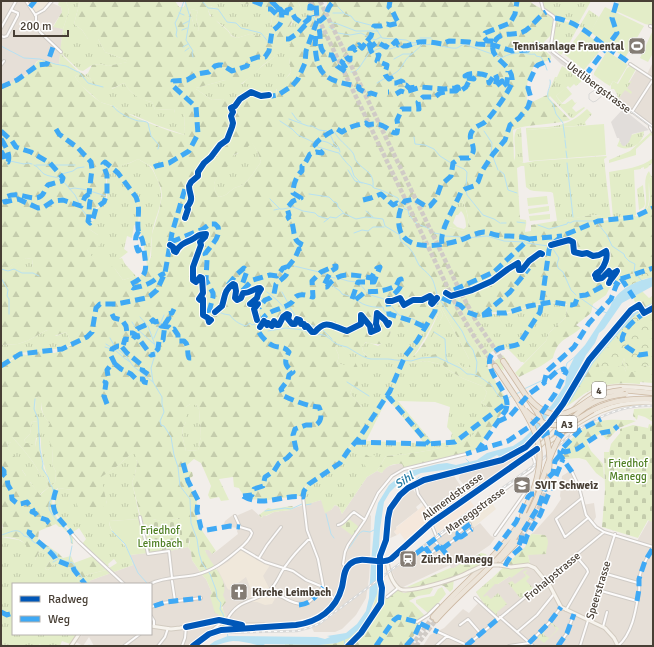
<svg xmlns="http://www.w3.org/2000/svg" width="654" height="647" viewBox="0 0 654 647" font-family="Signika,sans-serif">
	<style>
		.residential { fill: #e6dfd7 }
		.commercial { fill: #f5e8dc }
		.education { fill: #f0e8db }
		.grass { fill: url(#grass-tufts); fill-rule: evenodd }
		.forest { fill: url(#forest-firs); fill-rule: evenodd }
		.cemetery { fill: url(#cemetery-stones) }
		.park { fill: url(#park-crowns) }
		.garden { fill: #e3edc8 }
		.parking { fill: #e1ddda }
		.water { fill: #b7e1f2 }
		.lines { fill: none; stroke-linecap: round; stroke-linejoin: round }
		.stream { stroke: #b7e1f2; stroke-width: 1 }
		.canal { stroke: #b7e1f2; stroke-width: 2 }
		.highway-tunnel { stroke: #d0cbc6; stroke-width: 4.5; stroke-dasharray: 4.5 2; stroke-linecap: butt }
		.street-casing { stroke: #d0ccc7; stroke-width: 4 }
		.secondary-casing { stroke: #d3ccc1; stroke-width: 5 }
		.primary-casing { stroke: #d5c9b6; stroke-width: 5.5 }
		.highway-casing { stroke: #ccb8a2; stroke-width: 6 }
		.street { stroke: #fdfcfc; stroke-width: 2 }
		.secondary { stroke: #f7f4ee; stroke-width: 3 }
		.primary { stroke: #f1ece4; stroke-width: 3.5 }
		.highway { stroke: #ece4d9; stroke-width: 4.5 }
		.tram { stroke: #d9d9d8; stroke-width: 1 }
		.rail-casing { stroke: #d9d9d8; stroke-width: 2.5 }
		.rail { stroke: #fff; stroke-width: 1; stroke-dasharray: 3; stroke-linecap: butt }
		.secondary-bridge-casing { stroke: #d3ccc1; stroke-width: 5; stroke-linecap: butt }
		.highway-bridge-casing { stroke: #ccb8a2; stroke-width: 6; stroke-linecap: butt }
		.secondary-bridge { stroke: #f7f4ee; stroke-width: 3 }
		.highway-bridge { stroke: #ece4d9; stroke-width: 4.5 }
		.quiet { stroke: #3fa9f5; stroke-width: 5; stroke-dasharray: 10 5; stroke-linecap: butt }
		.cycleway-casing { stroke: #fff; stroke-width: 8 }
		.cycleway { stroke: #0057b8; stroke-width: 6 }
		.labels { text-anchor: middle; stroke-width: 3; stroke-linejoin: round; paint-order: stroke }
		.shield { fill: #fff; stroke: #7f7972; stroke-width: 1 }
		.shield-label { font-size: 10px; font-weight: bold; fill: #483f35 }
		.poi-label { font-size: 11px; font-weight: bold; fill: #483f35; stroke: #fff; text-anchor: start }
		.street-label { font-size: 11px; fill: #483f35; stroke: #fff }
		.park-label { font-size: 11px; fill: #4f7f23; stroke: #fff }
		.water-label { font-size: 12px; font-style: italic; fill: #217aa3; stroke: #fff }
	</style>
	<defs>
		<pattern id="grass-tufts" width="24" height="20" patternUnits="userSpaceOnUse"><rect width="24" height="20" fill="#e3edc8"/><path d="M3 7l-1-3M5 7V3M7 7l1-3M15 17l-1-3M17 17v-4M19 17l1-3" fill="none" stroke="#c4ccac"/></pattern>
		<pattern id="forest-firs" width="22" height="20" patternUnits="userSpaceOnUse"><rect width="22" height="20" fill="#e3edc8"/><path d="M5 1l3.5 6h-7zM16 11l3.5 6h-7z" fill="#c4ccac"/></pattern>
		<pattern id="cemetery-stones" width="16" height="16" patternUnits="userSpaceOnUse"><rect width="16" height="16" fill="#e3edc8"/><path d="M2 7V4a2 2 0 0 1 4 0v3zM10 15v-3a2 2 0 0 1 4 0v3z" fill="#c4ccac"/></pattern>
		<pattern id="park-crowns" width="20" height="18" patternUnits="userSpaceOnUse"><rect width="20" height="18" fill="#e3edc8"/><path d="M2 6a3 3 0 1 1 6 0M12 15a3 3 0 1 1 6 0" fill="none" stroke="#c4ccac"/></pattern>
	</defs>
	<rect width="100%" height="100%" fill="#f2eeea"/>
	<path class="residential" d="M 1,1 L 25,1 L 36,16 L 44,12 L 52,3 L 61,7 L 62,12 L 53,26 L 63,29 L 59,64 L 39,60 L 36,62 L 33,69 L 18,80 L 1,88 Z
		M 653,62 L 653,125 L 616,97 L 630,81 L 637,69 L 647,74 Z
		M 537,443 L 537,445 L 527,452 L 470,492 L 459,479 L 460,475 L 458,472 L 500,461 L 522,450 L 531,444 Z
		M 397,464 L 402,464 L 404,468 L 395,473 L 388,479 L 377,493 L 369,514 L 371,516 L 370,557 L 356,559 L 345,564 L 340,578 L 338,593 L 334,602 L 327,611 L 317,618 L 303,623 L 288,624 L 244,624 L 229,626 L 223,610 L 223,594 L 217,569 L 207,558 L 205,550 L 209,550 L 213,554 L 238,534 L 237,531 L 239,528 L 228,527 L 224,524 L 225,521 L 234,514 L 236,516 L 252,509 L 262,518 L 263,515 L 266,516 L 274,512 L 291,510 L 294,508 L 321,500 L 331,510 L 335,505 L 339,507 L 342,514 L 367,477 L 377,471 L 382,473 L 384,469 L 389,466 Z
		M 570,471 L 579,487 L 583,505 L 594,503 L 596,517 L 592,524 L 599,530 L 637,541 L 649,520 L 651,521 L 653,519 L 653,646 L 423,646 L 430,635 L 444,628 L 463,609 L 469,613 L 481,600 L 476,592 L 491,579 L 498,584 L 510,576 L 511,577 L 530,564 L 528,555 L 537,553 L 545,535 L 531,534 L 534,532 L 553,511 L 561,499 L 560,496 L 562,476 Z
		M 452,473 L 466,494 L 433,517 L 429,506 L 419,492 L 421,482 Z
		M 411,487 L 422,502 L 416,507 L 418,510 L 396,527 L 397,529 L 394,532 L 397,535 L 386,540 L 389,516 L 392,507 L 401,495 Z
		M 467,517 L 474,527 L 480,523 L 491,536 L 495,538 L 490,545 L 471,558 L 468,559 L 465,557 L 460,562 L 461,564 L 454,568 L 451,568 L 450,565 L 401,588 L 397,584 L 392,571 L 425,546 L 427,547 Z
		M 188,547 L 191,551 L 192,560 L 203,576 L 206,579 L 212,593 L 218,614 L 222,620 L 222,627 L 204,634 L 188,646 L 94,646 L 89,637 L 83,646 L 76,642 L 83,634 L 151,634 L 151,584 L 91,584 L 89,581 L 133,565 L 130,555 L 170,550 L 170,551 Z
		M 363,562 L 370,563 L 369,578 L 366,598 L 356,615 L 342,629 L 335,632 L 314,632 L 312,628 L 320,624 L 335,614 L 334,611 L 340,598 L 346,573 L 349,568 L 354,564 Z"/>
	<path class="commercial" d="M 469,499 L 474,506 L 437,533 L 435,523 Z
		M 424,505 L 426,511 L 427,522 L 405,540 L 400,533 L 397,535 L 394,531 L 397,529 L 396,528 Z"/>
	<path class="education" d="M 27,1 L 51,1 L 44,9 L 37,13 L 35,13 Z
		M 490,500 L 496,509 L 474,527 L 467,517 Z
		M 239,551 L 242,551 L 257,560 L 270,565 L 263,576 L 269,588 L 264,593 L 254,597 L 246,577 L 229,590 L 227,588 L 217,568 L 229,561 Z
		M 269,592 L 277,595 L 272,604 L 265,605 L 257,602 L 249,602 Z"/>
	<path class="grass" d="M 66,1 L 80,1 L 74,24 L 82,30 L 88,39 L 98,39 L 105,52 L 126,60 L 128,62 L 108,66 L 101,64 L 92,65 L 83,71 L 79,70 L 60,52 L 63,29 L 69,11 Z
		M 203,1 L 237,1 L 243,4 L 259,5 L 273,12 L 269,35 L 262,37 L 250,34 L 237,38 L 231,35 C 227,25 213,23 208,10 L 212,9 L 220,11 L 211,6 L 207,6 Z
		M 298,1 L 308,1 L 310,4 C 309,11 311,18 308,24 C 305,29 301,31 297,35 C 286,45 289,59 291,72 L 276,90 L 276,96 L 272,97 L 253,91 L 229,106 L 223,99 L 212,100 L 196,89 L 196,88 L 225,80 L 242,84 C 252,75 263,65 274,57 L 276,39 L 283,37 L 287,29 L 292,24 L 295,13 L 301,9 Z
		M 542,1 L 591,1 L 578,24 L 568,20 L 555,17 L 544,9 Z
		M 192,9 L 198,11 L 196,17 L 199,31 L 195,30 L 190,11 Z
		M 589,10 L 599,17 L 590,33 L 579,27 Z
		M 556,20 L 569,22 L 578,27 L 570,42 L 561,55 L 553,48 Z
		M 60,53 L 77,70 L 59,64 Z
		M 562,66 L 584,79 L 576,86 L 574,84 L 570,88 L 568,86 L 556,96 L 562,104 L 565,104 L 572,99 L 575,103 L 577,102 L 572,108 L 576,112 L 584,107 L 585,108 L 573,118 L 571,118 L 549,95 Z
		M 631,66 L 636,69 L 628,83 L 632,81 L 627,88 L 632,92 L 631,94 L 625,90 L 619,98 L 617,97 L 618,96 L 614,89 L 611,89 L 611,85 L 613,81 L 618,84 L 627,68 Z
		M 88,73 L 93,84 L 109,86 L 112,89 L 124,83 C 130,93 141,100 152,102 L 155,110 L 174,109 L 175,113 L 184,113 L 185,135 L 159,126 L 133,115 L 125,113 L 113,106 L 100,102 L 81,85 L 75,77 L 77,75 L 90,80 L 85,75 Z
		M 587,109 L 592,114 L 585,122 L 586,125 L 526,130 L 526,128 C 552,127 567,128 587,109 Z
		M 521,128 L 523,162 L 514,161 C 518,151 511,138 517,129 Z
		M 644,131 C 644,144 628,153 617,146 L 620,139 L 620,143 L 631,135 Z
		M 651,132 L 653,137 L 651,135 L 636,149 L 636,155 L 609,163 L 609,166 L 609,160 L 630,151 Z
		M 252,142 L 258,153 L 261,162 C 255,170 250,180 242,185 C 239,187 235,187 233,189 C 227,193 228,195 219,197 C 211,187 213,181 222,171 C 224,168 227,167 229,164 C 231,161 232,158 233,155 L 237,154 Z
		M 606,156 L 607,157 L 604,159 L 610,212 L 611,218 L 610,218 L 602,219 L 601,216 L 594,215 L 557,221 L 553,193 L 551,192 L 534,191 L 530,190 L 526,187 L 524,163 L 535,161 Z
		M 653,158 L 653,162 L 647,168 L 644,169 L 644,167 L 641,168 L 641,169 L 634,170 L 636,215 L 632,217 L 613,218 L 609,172 C 623,169 642,168 653,158 Z
		M 138,159 C 152,167 151,166 158,181 C 167,203 154,214 152,235 C 150,246 152,254 147,265 L 143,242 L 139,228 L 140,214 L 137,198 L 113,168 L 130,163 Z
		M 113,168 L 137,199 L 139,213 L 138,226 L 134,225 L 132,238 L 127,236 L 124,249 L 128,252 L 119,259 L 122,258 L 125,264 L 136,276 L 123,280 L 115,269 L 97,264 L 87,250 L 98,235 L 89,229 L 89,223 L 94,220 L 97,209 L 103,204 L 107,198 L 107,173 Z
		M 649,171 L 651,176 C 645,186 654,206 643,212 C 651,199 640,182 649,171 Z
		M 643,185 L 645,204 L 644,207 L 639,210 L 637,189 Z
		M 459,195 C 465,202 470,220 468,229 L 464,231 L 449,227 L 447,231 L 443,228 ZM 461,211 C 465,215 466,222 466,227 L 464,229 L 457,227 L 453,223 L 456,215 L 458,215 Z
		M 26,258 L 32,259 L 33,268 L 23,271 L 9,268 C 12,263 20,262 26,258 Z
		M 551,302 L 567,305 L 566,317 L 549,333 L 546,341 L 524,363 L 523,362 L 521,362 L 509,350 L 501,346 L 490,353 L 486,358 L 482,357 L 467,324 L 475,319 L 487,314 L 506,314 L 533,306 Z
		M 436,305 L 441,307 L 466,353 L 469,359 L 469,367 L 465,369 L 458,363 L 420,357 L 443,315 L 440,309 C 431,328 421,346 409,363 L 427,361 L 443,365 L 447,369 L 462,378 L 482,386 L 487,392 L 484,400 L 481,402 L 489,408 L 491,413 L 478,427 L 478,429 C 476,432 474,434 472,436 C 457,448 405,455 386,456 L 377,471 L 367,477 L 342,514 L 339,507 L 335,505 L 331,510 L 325,513 L 321,500 L 305,505 L 305,496 L 303,494 L 308,483 L 312,480 L 340,463 L 347,450 L 354,443 L 362,407 L 350,394 L 353,387 C 349,375 350,366 337,363 L 339,356 L 335,347 L 336,344 L 342,346 L 350,353 L 353,353 L 367,356 L 363,352 L 362,346 L 367,342 L 378,346 C 384,342 389,338 391,331 L 407,331 L 432,315 ZM 387,399 L 388,399 L 424,443 L 366,441 ZM 398,401 L 435,402 L 450,407 L 447,427 L 452,433 L 450,442 L 434,444 Z
		M 47,330 L 56,336 L 66,332 L 71,342 L 70,345 L 63,348 L 20,353 L 1,366 L 1,345 L 18,344 L 27,341 Z
		M 503,355 L 510,365 L 502,359 L 501,361 L 504,371 L 495,365 L 493,365 L 495,370 L 492,369 L 490,364 Z
		M 39,396 L 42,402 L 41,409 L 44,416 L 50,424 L 53,448 L 52,464 L 56,472 L 55,483 L 51,486 C 45,470 40,454 41,437 L 36,438 L 35,448 L 26,443 L 24,440 L 30,434 L 32,421 L 37,422 L 35,412 L 36,398 Z
		M 190,404 L 196,404 L 199,409 L 201,437 C 199,442 200,446 198,450 L 186,451 L 182,435 L 183,427 L 186,422 L 186,407 Z
		M 11,436 C 20,445 38,466 41,477 L 44,475 L 49,487 L 39,495 L 8,449 L 7,440 L 11,443 Z
		M 136,449 L 136,460 L 138,462 C 135,469 136,475 132,482 L 140,519 L 109,521 C 110,535 120,536 125,546 C 129,551 131,558 133,565 L 89,581 L 86,575 L 106,570 L 117,563 L 114,559 L 108,564 L 109,566 L 106,566 L 82,544 L 86,539 L 79,528 L 73,532 L 71,531 C 54,511 51,514 58,488 L 72,490 L 107,504 L 100,477 C 109,472 117,467 124,460 C 129,456 131,453 136,449 Z
		M 1,537 L 19,540 L 26,544 L 35,560 L 40,550 L 53,556 L 45,569 L 48,570 L 55,563 C 72,565 72,574 82,584 L 13,584 L 13,634 L 77,634 L 70,644 L 62,641 L 60,646 L 41,646 L 40,644 L 38,646 L 1,646 Z
		M 527,570 L 527,571 L 525,573 L 530,577 L 526,581 L 534,589 L 521,599 L 508,583 L 512,581 L 515,584 L 526,576 L 523,572 Z
		M 491,579 L 495,584 L 483,596 L 484,597 L 487,595 L 491,599 L 498,593 L 507,604 L 497,612 L 497,616 L 485,605 L 476,592 Z
		M 551,622 L 559,629 L 544,643 L 537,637 L 549,625 L 544,632 L 544,635 L 549,638 L 557,630 L 554,626 L 550,624 Z"/>
	<path class="forest" d="M 59,1 L 66,1 L 69,11 L 63,29 L 53,27 L 62,12 L 61,7 L 58,5 Z
		M 80,1 L 175,1 L 179,7 L 184,7 L 186,1 L 203,1 L 207,6 C 212,6 217,8 220,11 L 212,9 L 208,10 L 210,16 L 214,17 C 218,26 228,27 231,36 L 237,38 L 250,34 L 262,37 L 269,35 L 273,13 L 259,5 L 243,4 L 237,1 L 298,1 L 301,9 L 299,13 L 295,13 C 293,23 287,29 283,38 L 276,39 L 277,47 L 274,57 L 263,65 L 252,76 L 238,86 L 232,86 L 225,80 L 196,88 L 196,89 L 212,100 L 223,99 L 227,102 L 227,103 L 229,106 L 240,97 L 253,91 L 272,97 L 276,96 L 277,86 L 289,75 L 291,72 C 289,59 286,47 295,36 C 300,32 305,29 308,23 C 311,17 309,10 310,4 L 308,1 L 320,1 L 324,8 L 327,6 L 327,1 L 530,1 L 533,4 L 542,9 L 553,19 L 552,34 L 540,46 L 551,56 L 551,59 L 544,62 L 535,64 C 527,80 526,84 527,103 L 530,103 L 547,95 L 555,77 L 557,77 L 549,98 L 570,120 C 554,125 525,124 513,130 L 514,161 L 519,161 L 524,163 L 525,166 L 521,166 L 517,168 L 520,219 L 526,220 C 527,225 525,227 525,232 L 531,231 L 531,225 L 593,215 L 601,216 L 602,221 L 639,216 C 654,207 649,196 649,180 L 653,174 L 653,267 L 623,277 L 609,289 L 606,295 L 593,304 L 591,313 L 576,325 L 581,328 C 567,340 558,338 553,358 L 541,366 L 519,377 L 515,373 L 546,341 L 549,333 L 566,317 L 567,304 C 544,298 529,308 507,312 C 503,313 499,312 495,312 C 485,313 475,319 467,324 L 482,357 L 486,358 L 490,353 L 487,363 L 488,368 L 505,397 L 505,408 L 481,444 L 475,450 L 404,468 L 402,464 C 394,463 386,466 382,473 L 377,471 L 386,456 C 405,455 457,448 472,436 C 474,434 476,432 478,429 L 477,427 L 491,413 L 489,408 L 481,402 L 484,400 L 487,392 L 482,386 L 462,378 L 447,369 L 443,365 L 427,361 L 409,363 L 408,360 C 421,355 435,322 440,309 L 443,315 L 421,357 L 436,354 L 458,363 L 465,369 L 469,367 L 469,359 L 466,353 L 441,307 L 437,306 L 425,327 L 407,331 L 391,331 C 387,346 380,346 366,342 L 362,347 L 363,352 L 368,358 L 360,357 C 358,354 354,352 350,354 L 342,346 L 336,345 L 335,347 L 339,356 L 337,363 L 344,365 L 347,368 L 355,362 L 358,368 L 358,386 L 353,387 L 350,394 L 362,407 L 364,416 L 364,426 L 359,435 L 347,450 L 340,463 L 312,480 L 305,487 L 302,496 C 285,495 248,510 239,488 L 234,487 L 233,477 L 219,479 L 229,500 L 221,501 L 219,497 L 210,499 L 208,495 L 211,486 L 201,463 L 194,459 L 187,465 L 188,471 L 192,472 L 193,476 L 187,481 L 197,499 L 196,511 L 199,526 L 216,551 L 212,554 L 209,550 L 205,550 C 209,563 230,580 223,595 L 226,602 L 222,607 L 229,626 L 222,627 L 222,620 L 218,614 L 215,613 L 210,596 L 212,593 L 206,579 L 203,576 L 192,560 L 191,551 L 188,547 L 190,542 L 179,518 L 164,522 L 153,519 L 141,519 L 132,482 C 136,475 135,469 138,462 L 136,460 L 136,450 C 131,453 129,456 124,460 C 117,467 109,472 101,477 L 107,504 C 100,512 88,509 78,507 L 73,495 L 72,490 L 58,488 C 55,490 54,492 53,496 C 49,514 62,524 73,537 L 73,544 L 71,543 L 69,534 L 62,527 L 59,527 L 56,524 L 39,531 L 38,539 L 58,553 L 63,558 L 71,556 L 74,563 L 93,556 L 106,570 L 86,575 L 91,584 L 82,584 C 72,574 72,565 55,563 L 48,570 L 45,569 L 53,556 L 40,550 L 35,560 L 32,560 L 25,555 L 28,549 C 24,538 11,537 1,537 L 1,529 L 3,528 L 1,519 L 1,367 L 21,354 L 27,355 L 39,351 L 54,353 L 58,352 L 58,350 L 71,346 L 71,342 L 66,332 L 51,337 L 47,330 L 27,341 L 18,344 L 1,345 L 1,88 C 11,82 23,79 32,70 C 35,67 35,63 39,60 C 58,64 77,66 90,80 L 87,83 L 77,75 L 75,77 C 82,86 90,95 99,101 C 103,104 109,104 114,107 C 135,117 162,130 185,135 L 184,113 L 175,113 L 174,109 L 155,110 L 152,102 C 140,100 131,94 124,83 L 111,89 L 109,87 L 101,89 L 93,84 L 88,73 L 92,65 L 101,64 L 108,66 L 127,62 L 126,60 L 105,52 L 98,39 L 88,39 L 82,30 L 74,24 ZM 192,9 L 198,11 L 196,17 L 199,31 L 195,29 L 190,12 ZM 252,143 L 258,153 L 261,162 C 255,170 250,180 242,185 C 239,187 235,187 233,189 C 227,193 228,195 219,197 C 206,181 222,173 233,161 L 233,155 L 243,151 ZM 138,159 L 152,167 L 161,188 L 162,196 L 159,211 L 152,234 L 151,257 L 147,265 L 146,273 L 144,272 L 138,279 L 136,276 L 123,280 L 115,269 L 105,261 L 97,263 L 87,250 L 90,247 L 96,250 L 102,242 L 98,235 L 89,229 L 89,222 L 93,218 L 96,208 L 103,203 L 106,198 L 106,174 C 115,166 128,165 138,159 ZM 459,195 C 465,202 470,219 468,228 L 464,231 L 448,227 L 447,230 L 444,228 ZM 26,258 L 32,259 L 33,267 L 23,271 L 14,268 L 9,268 C 13,263 20,263 26,258 ZM 39,396 L 40,399 L 40,402 L 42,402 C 41,412 44,417 50,424 L 48,427 L 49,441 L 53,448 L 52,464 L 56,472 L 55,483 L 51,486 C 44,471 36,448 42,432 L 41,431 L 38,433 L 35,447 L 29,443 L 26,443 L 24,440 L 30,434 L 32,421 L 38,422 L 37,414 L 35,412 L 36,398 ZM 190,404 L 193,406 L 196,404 L 199,409 L 201,437 C 199,442 200,446 198,450 L 186,451 L 182,435 L 183,427 L 186,422 L 186,407 ZM 12,437 C 20,445 38,466 41,477 L 44,476 L 49,487 L 40,495 L 30,482 L 33,480 L 30,475 L 26,476 L 22,470 L 23,467 L 8,449 L 7,441 L 11,443 Z
		M 642,291 L 649,298 L 653,296 L 653,307 L 634,316 L 628,325 L 622,329 L 599,366 L 604,373 L 619,366 L 626,372 L 622,363 L 624,358 L 627,369 L 635,371 L 646,365 L 651,367 L 650,378 L 653,383 L 640,382 L 640,384 C 621,382 601,383 584,394 C 578,398 570,405 564,408 L 565,403 L 590,361 L 637,306 L 634,300 L 634,297 Z
		M 653,408 L 653,422 L 645,417 L 638,415 L 637,420 L 633,416 L 634,409 Z
		M 631,420 L 636,421 L 619,428 L 607,440 L 601,433 L 587,443 L 591,451 L 603,464 L 604,479 L 596,473 L 586,460 L 579,458 L 564,459 L 561,451 C 571,439 583,425 600,421 C 609,419 621,420 631,420 Z
		M 362,454 L 365,454 L 370,457 L 375,455 L 375,462 L 368,470 L 360,458 Z
		M 292,506 L 294,508 L 291,510 L 274,512 L 265,516 L 263,515 L 262,518 L 259,515 L 268,508 L 272,509 Z
		M 531,534 L 545,535 C 551,542 546,547 546,554 L 528,555 L 530,564 L 511,578 L 510,576 L 498,584 L 495,584 L 491,579 L 525,547 Z
		M 481,553 L 486,554 L 488,558 C 479,568 466,572 454,577 L 453,589 L 450,592 L 444,586 L 440,585 L 439,583 L 422,587 L 407,587 L 450,568 L 454,568 L 468,559 L 469,560 Z
		M 384,580 L 385,584 L 384,593 L 382,594 L 381,597 L 386,599 L 397,590 L 404,593 L 431,586 L 433,589 L 430,594 L 418,596 L 409,601 L 413,603 L 425,616 L 419,619 L 418,629 L 413,637 L 405,646 L 349,646 L 349,644 L 341,646 L 285,645 L 285,644 L 319,645 L 337,643 L 368,616 L 373,607 L 379,585 Z"/>
	<path class="cemetery" d="M 653,423 L 653,519 L 651,522 L 648,520 L 638,538 L 602,527 L 605,490 L 604,452 L 609,452 L 611,444 L 620,433 L 620,429 L 633,425 L 648,428 L 649,424 L 652,425 Z
		M 179,518 C 186,525 191,538 188,547 L 170,551 L 170,550 L 150,553 L 149,552 L 141,519 L 153,519 L 164,522 Z
		M 349,519 L 359,527 L 353,536 L 341,527 Z"/>
	<path class="park" d="M 653,267 L 653,277 L 644,279 L 627,287 L 623,281 L 625,277 Z
		M 653,309 L 653,382 L 650,378 L 651,367 L 646,365 L 635,372 L 630,372 L 627,369 L 624,358 L 622,363 L 626,372 L 622,372 L 619,366 L 613,372 L 604,373 L 601,370 L 597,361 L 622,329 L 628,325 L 634,316 L 642,312 L 644,315 Z"/>
	<path class="garden" d="M 619,1 L 653,1 L 653,26 L 645,24 L 616,11 Z
		M 605,7 L 644,26 L 625,58 L 590,32 Z
		M 582,30 L 603,47 L 584,70 L 564,54 Z
		M 653,30 L 653,53 L 648,62 L 640,58 Z
		M 607,51 L 628,65 L 617,83 L 613,81 L 610,86 L 605,83 L 594,75 L 594,73 Z
		M 566,87 L 572,94 L 562,103 L 556,96 Z
		M 604,124 L 606,155 L 529,161 L 526,130 Z
		M 547,196 L 548,204 L 528,206 L 527,198 Z
		M 549,206 L 549,211 L 529,214 L 528,209 Z
		M 550,214 L 550,219 L 530,221 L 529,216 Z
		M 140,519 L 148,553 L 130,555 C 128,551 127,546 124,543 C 117,535 110,532 109,521 Z
		M 442,587 L 446,594 L 429,614 L 416,603 L 416,600 L 422,598 L 434,596 L 438,589 Z"/>
	<path class="parking" d="M 544,48 L 548,49 L 572,67 L 570,69 L 580,74 L 584,78 L 561,64 Z
		M 623,109 L 649,130 L 632,134 L 629,142 L 625,146 L 623,146 L 621,144 L 619,138 L 617,138 L 611,122 Z"/>
	<path class="water" d="M 653,277 L 653,286 L 622,303 L 604,329 L 599,333 L 595,343 L 586,355 L 570,386 L 558,405 L 551,411 L 534,436 L 528,442 L 525,442 L 525,444 L 517,449 L 511,451 L 500,457 L 497,455 L 482,463 L 459,468 L 421,473 L 399,483 L 390,492 L 384,502 L 380,529 L 378,563 L 380,570 L 377,594 L 368,616 L 358,630 L 349,638 L 337,643 L 319,645 L 265,644 L 262,646 C 252,644 243,641 233,641 C 224,642 217,646 208,646 L 215,641 L 228,636 L 317,637 L 325,639 L 330,637 L 327,636 L 346,633 L 357,624 L 366,611 L 369,598 L 371,563 L 375,517 L 378,503 L 389,485 L 398,478 L 410,471 L 438,464 L 447,463 L 456,465 L 477,460 L 487,453 L 513,446 L 522,440 L 531,431 L 546,410 L 551,406 L 565,385 L 567,372 L 575,356 L 585,345 L 610,307 C 617,289 636,281 653,277 Z"/>
	<g class="lines">
		<path class="stream" d="M 185,1 L 190,17 L 186,40 L 193,51 L 192,53 L 193,57
			M 202,1 L 208,8 L 218,9 L 227,22 L 236,23 L 241,28 L 261,33 L 270,44
			M 338,7 L 345,14 L 351,16 L 355,21 L 374,26 L 382,38 L 406,40 L 413,43 L 419,42
			M 179,13 L 184,15
			M 333,13 L 343,13
			M 312,15 L 316,22
			M 328,22 L 338,24 L 356,31 L 378,31
			M 183,24 L 189,21
			M 329,27 L 338,33 L 350,35 L 361,33 L 375,40 L 381,37
			M 182,30 L 187,28
			M 177,37 L 176,35 L 177,30 L 175,23 C 179,16 181,9 184,1
			M 420,38 L 431,38
			M 1,46 L 24,58 L 40,59 L 55,64 L 66,66 L 78,72
			M 183,47 L 188,44
			M 366,49 L 371,52
			M 185,51 L 189,48
			M 495,54 L 502,58 C 507,54 516,53 522,53 C 527,53 530,55 535,54 L 536,56 L 541,57 L 544,62
			M 394,59 L 403,54 L 412,54 L 423,44
			M 545,64 L 547,70
			M 79,72 L 88,83 L 103,87
			M 351,72 L 355,72 L 359,68 L 369,53 L 380,48 L 390,49 L 396,47 L 408,47 L 422,43 C 426,46 429,44 433,44 C 439,45 451,49 457,48 C 459,47 462,45 464,44 L 492,54
			M 377,83 C 384,78 392,76 398,71 C 404,65 405,58 412,54
			M 548,97 C 546,91 552,86 550,80
			M 548,98 L 553,104 L 556,114 L 563,123
			M 113,106 C 116,112 129,118 135,120 C 140,122 144,120 148,123 L 151,136 L 159,145 L 158,149
			M 292,113 L 297,120 L 301,122
			M 289,119 L 308,126 L 312,126 L 319,130 L 327,131 L 330,134 L 334,143 L 339,148 L 340,152
			M 280,121 L 292,129 L 298,135 L 311,141 L 318,147 L 335,152 L 339,153 C 340,155 348,165 351,167 L 354,176 L 360,182 L 371,185 L 374,188 L 381,190 L 398,198 L 400,205
			M 563,124 L 565,138
			M 334,131 C 338,140 347,145 353,153 C 355,156 354,159 357,162 C 364,171 375,172 373,187
			M 484,131 L 492,143 L 491,155
			M 414,137 L 415,144 L 425,145 L 434,149 L 440,156 L 451,163
			M 565,140 L 566,148
			M 322,141 C 332,142 333,148 339,149
			M 566,151 L 567,158
			M 493,157 L 498,170
			M 10,161 L 24,164 L 28,163 L 32,164
			M 567,163 L 573,217
			M 453,164 L 464,169 L 467,172 L 466,187
			M 34,165 C 39,167 40,171 44,174 C 49,177 55,176 61,179
			M 36,165 L 51,165
			M 53,165 L 75,165
			M 348,170 L 355,181 L 362,183
			M 500,171 L 504,174 L 508,190 L 517,193
			M 62,174 L 73,171 L 77,168 L 84,167
			M 63,181 L 75,195 L 80,205
			M 70,189 L 74,188 L 89,190
			M 466,189 L 467,195 L 483,215 L 494,219 L 500,223
			M 90,191 L 106,196
			M 309,194 L 329,197 L 334,202 L 337,203 L 338,207 L 343,212
			M 270,199 L 280,209 L 283,209 L 293,207 L 303,211 L 315,213 L 318,216 L 328,219 L 330,217 L 336,218 L 343,213 L 356,219 L 366,217 L 383,219 L 385,226 L 400,235 C 399,244 406,243 410,249 C 414,253 416,260 419,265 C 422,269 427,272 430,276 C 434,280 435,288 437,294
			M 80,207 L 88,217
			M 403,207 L 405,209 L 408,210 L 409,215 L 417,224 L 428,228 L 434,233 L 440,234
			M 274,210 L 279,209
			M 366,211 L 373,217
			M 90,218 L 91,217
			M 324,222 L 328,219
			M 517,222 L 525,223
			M 501,223 L 506,223
			M 598,224 L 607,235 L 612,246 L 624,254 L 625,257 L 629,261 L 635,264 L 634,272 L 642,281
			M 538,225 L 549,229 L 567,224 L 568,222 L 570,223 L 574,221 L 593,221
			M 354,233 L 362,230 L 368,231 L 373,227 L 384,227
			M 444,236 L 465,237
			M 467,238 L 487,236 L 504,241 L 525,242
			M 527,243 L 548,246
			M 551,246 L 559,258 L 557,264 L 558,268 L 563,272 L 571,290 L 576,295
			M 294,266 L 319,272
			M 1,269 L 8,271 L 14,269 L 22,273 L 33,273 L 39,276
			M 321,273 L 328,276
			M 329,277 L 335,278
			M 1,278 L 8,290 L 7,296 L 9,299 L 9,314
			M 338,278 L 348,281 L 357,282
			M 359,283 L 365,290
			M 330,284 L 340,291 L 342,294 L 352,297
			M 267,292 L 277,300 L 290,314 L 303,320 L 303,322 L 322,329 L 332,339
			M 282,292 L 288,303
			M 366,292 C 373,298 381,296 387,301
			M 354,297 L 356,299
			M 579,297 L 596,309 L 607,313
			M 357,300 C 363,306 375,308 383,307 L 384,311 L 388,312
			M 440,300 L 462,331 L 467,342 L 473,350 L 477,362 L 476,373
			M 388,302 L 399,315 L 413,319 L 424,325
			M 289,306 L 295,315
			M 203,307 L 208,309
			M 211,310 L 214,311
			M 216,311 L 224,314 L 230,315 C 233,320 239,324 246,326 L 250,323 L 252,325 L 255,324
			M 390,313 L 397,315
			M 140,317 L 148,326 L 155,345 L 156,351 L 151,368 L 153,382 L 162,397 L 162,404 L 164,412 L 160,421 L 161,425 L 164,426 L 171,437 L 174,455 L 178,467 L 180,486 L 190,499 L 191,523 L 197,539 L 199,553 L 202,563 L 210,574 L 216,590 L 217,598 L 221,603 L 220,609 L 223,614 L 228,637
			M 284,318 L 287,318
			M 289,318 L 296,320
			M 276,320 L 282,318
			M 297,321 L 300,322
			M 132,322 L 136,328 L 154,344
			M 262,323 L 274,320
			M 258,324 L 259,324
			M 268,331 L 286,328 L 303,330
			M 305,331 C 313,337 315,333 323,335 C 329,337 331,340 335,343 C 338,345 343,346 347,347 C 354,351 363,358 371,359 C 377,359 382,359 388,359 C 392,359 396,361 402,360
			M 434,332 L 445,339 L 446,358 L 448,363
			M 110,338 L 115,347 L 126,356 L 133,366 L 153,382
			M 154,338 L 164,315
			M 106,344 C 115,348 121,357 130,362
			M 105,347 L 114,350
			M 403,360 L 411,361 L 421,358 L 437,357 L 460,368 L 467,374 C 477,374 480,377 487,382 C 490,385 489,382 492,386 C 498,395 501,404 513,395
			M 566,367 L 567,363 L 576,356
			M 347,382 L 369,396
			M 524,389 L 541,381 L 545,378 L 559,369 L 566,367 L 568,371
			M 516,394 L 522,391
			M 35,399 L 34,409 L 38,419 L 40,450 L 43,464 L 42,468 L 48,477 L 50,483
			M 466,459 L 470,463
			M 51,485 C 57,493 49,499 49,506 C 48,511 55,517 58,522
			M 414,485 L 414,482 L 419,477
			M 305,505 L 311,504
			M 265,511 L 285,508 L 291,509 L 302,504
			M 326,514 L 331,534 L 334,538
			M 60,523 C 67,529 71,534 72,543
			M 112,531 L 125,544 L 138,573 L 147,583
			M 1,535 C 10,533 18,526 24,536 L 28,537 L 35,543 L 43,545 L 56,553 L 58,559 L 73,563 L 83,579 L 89,584
			M 348,549 C 354,543 356,534 363,531 L 370,532 L 374,530
			M 69,561 L 72,546
			M 53,562 L 57,560
			M 344,639 L 345,645
			M 199,644 L 201,646
			M 89,645 L 89,646"/>
		<path class="canal" d="M 569,402 L 592,363 L 604,348 L 634,314 L 653,304"/>
		<path class="highway-tunnel" d="M 310,1 L 458,309 L 475,338 L 495,366
			M 320,1 L 459,289 L 476,321 L 503,361
			M 517,542 C 533,521 547,499 549,472
			M 411,646 L 433,617
			M 416,646 L 436,620"/>
		<defs>
			<path id="street" d="M 26,1 L 36,16 L 36,25 L 40,32 L 61,52
				M 541,1 L 543,9 L 553,16 L 555,19 L 551,45 L 553,52 L 653,127
				M 35,15 L 44,10 L 52,1
				M 650,26 L 653,27
				M 1,28 L 16,1
				M 1,36 L 4,37 L 7,36 L 18,15 L 18,13 L 11,10
				M 630,64 L 653,79
				M 1,65 L 4,61
				M 632,112 L 652,81
				M 650,127 L 653,132
				M 572,472 L 579,487 L 586,515 L 596,527 L 604,532 L 653,547
				M 417,489 L 418,494 L 427,507 L 429,518 L 437,538
				M 303,497 L 307,530 L 318,559 L 323,585 L 323,587
				M 582,498 L 556,519 L 565,537 L 588,518
				M 140,517 L 148,554 L 169,551 L 172,578
				M 338,525 C 345,524 348,516 354,512 L 365,520
				M 72,534 L 79,542 L 124,584
				M 495,535 L 529,487 L 522,476
				M 458,537 L 461,537 L 472,529
				M 434,540 L 447,555
				M 425,547 L 430,554 L 440,546
				M 241,548 L 265,562 L 293,571 L 306,580 L 323,587 L 336,601
				M 442,549 L 458,537 L 458,533 L 470,524
				M 430,554 L 429,557 L 430,559
				M 259,558 L 267,545 L 281,527
				M 404,563 L 465,517 L 532,470 C 537,464 535,459 531,454
				M 346,568 L 343,564 L 345,552 L 348,545 L 365,520 L 378,493 L 392,476 L 404,469 L 466,454
				M 603,573 L 638,583
				M 172,581 L 175,601
				M 150,584 C 164,577 180,578 195,575 C 213,571 225,561 238,550 C 243,546 250,540 252,533 L 250,530 L 240,527 L 235,516
				M 270,590 C 275,594 281,596 286,599 C 305,609 311,603 323,587
				M 598,590 L 637,601
				M 387,597 L 398,588
				M 475,598 L 498,619
				M 151,607 L 162,603 L 201,598
				M 566,610 L 588,572 L 587,569 L 576,556
				M 151,616 L 154,621 L 154,626
				M 500,617 L 533,646
				M 227,620 C 238,598 255,603 270,590 C 278,582 280,572 287,564 C 293,555 300,548 308,540 L 310,540
				M 417,622 L 428,615 L 438,605
				M 460,625 L 468,619 L 481,634
				M 603,627 L 607,612
				M 438,632 L 467,645
				M 517,632 L 537,615 L 554,594
				M 209,633 L 221,623 L 221,620
				M 124,646 L 140,634
				M 158,646 L 165,637 L 168,628
				M 182,646 L 185,638 L 186,627
				M 436,646 L 447,636
				M 466,646 L 604,532
				M 509,646 L 529,643 L 549,623 L 561,607
				M 558,646 L 567,633 L 574,614
				M 580,646 L 615,534
				M 618,646 C 633,633 636,609 639,591 C 640,587 638,583 639,579 C 641,568 647,557 653,548"/>
			<path id="secondary" d="M 387,561 C 388,570 392,584 400,589 C 409,594 459,578 469,572
				M 500,565 L 511,567 L 528,565 L 535,568 L 550,586 L 561,607 L 605,628 L 614,638 L 618,646
				M 151,626 L 171,629 L 180,628 L 219,620 L 226,620 L 238,625 L 264,625 L 268,627
				M 71,646 L 79,634"/>
			<path id="primary" d="M 547,443 C 583,420 607,399 653,403
				M 193,646 L 209,634 L 221,630 L 296,625 C 319,622 337,610 342,586 C 344,578 343,569 351,563 C 363,554 381,566 393,558 L 431,523 L 537,449 C 544,441 552,434 559,426 C 591,387 602,383 653,389"/>
			<path id="highway" d="M 503,361 L 537,412
				M 495,366 L 517,399
				M 622,390 L 653,393
				M 593,410 C 612,400 631,398 653,399
				M 522,516 L 533,491
				M 500,560 L 517,542
				M 433,617 C 463,582 501,555 525,515
				M 436,620 C 457,596 481,577 502,554 C 520,533 534,508 543,482"/>
		</defs>
		<use href="#street" class="street-casing"/>
		<use href="#secondary" class="secondary-casing"/>
		<use href="#primary" class="primary-casing"/>
		<use href="#highway" class="highway-casing"/>
		<use href="#street" class="street"/>
		<use href="#secondary" class="secondary"/>
		<use href="#primary" class="primary"/>
		<use href="#highway" class="highway"/>
		<path class="tram" d="M 653,128 L 603,90 L 596,89 L 589,94 L 589,99 L 593,102 L 596,101 L 603,95 L 609,95 L 653,128"/>
		<defs>
			<path id="rail" d="M 570,435 C 595,418 622,404 653,406
				M 220,633 L 297,631 L 308,628 L 319,624 L 461,518 L 540,461 L 574,432
				M 196,646 L 209,637 L 224,632"/>
		</defs>
		<use href="#rail" class="rail-casing"/>
		<use href="#rail" class="rail"/>
		<defs>
			<path id="secondary-bridge" d="M 469,572 L 484,565 L 500,565"/>
			<path id="highway-bridge" d="M 528,397 C 539,410 554,420 571,411 C 579,408 585,402 592,398 C 602,393 612,391 622,390
				M 517,399 C 538,434 547,450 533,491
				M 525,410 C 537,423 554,429 571,423 C 578,420 585,414 593,410
				M 537,412 C 547,431 551,451 549,472
				M 540,486 C 556,439 569,399 626,394"/>
		</defs>
		<use href="#secondary-bridge" class="secondary-bridge-casing"/>
		<use href="#highway-bridge" class="highway-bridge-casing"/>
		<use href="#secondary-bridge" class="secondary-bridge"/>
		<use href="#highway-bridge" class="highway-bridge"/>
		<path class="quiet" d="M 253,1 L 263,5
			M 271,1 L 279,9
			M 30,7 L 35,1
			M 268,9 L 271,9 L 277,15 L 278,14 L 278,9 L 280,9 L 286,16 L 287,10 L 290,9 L 295,18 L 303,24 L 309,19 L 310,6 L 312,7 L 314,16
			M 555,18 C 576,21 592,36 609,49 C 616,54 624,58 630,64
			M 317,21 L 320,21 L 326,16 C 326,12 330,3 335,1
			M 319,29 C 322,38 316,55 332,55 L 337,66 L 346,72 L 347,70 L 342,62 L 346,56 L 348,59 L 350,60 L 350,49 L 353,47 L 355,50 L 359,45 L 362,48 L 367,41 L 372,46 L 377,42 L 386,47 L 388,44 L 392,45 L 396,41 L 398,45 L 402,44 L 403,46 C 409,46 414,43 419,42 C 425,41 436,43 442,44 L 449,41 L 469,42 L 477,44 L 493,45 L 512,51 L 528,50 L 539,45 L 543,48
			M 316,36 C 315,43 315,48 316,55 C 320,82 337,81 359,87 L 359,89 L 368,94 L 371,93 L 377,95
			M 286,39 L 289,39 L 298,33 L 308,22
			M 367,41 L 371,36 L 374,26 L 381,26 L 387,24 L 390,25 L 399,23 C 394,17 395,13 389,7 L 390,1
			M 493,41 L 487,41 L 484,37 L 485,33 L 510,23 L 515,14 L 517,1
			M 369,44 L 371,51 L 374,56 L 379,55 L 377,61 L 387,65 C 386,72 382,73 389,79 L 391,78 L 393,83 L 396,83 L 401,81 L 403,82 L 403,85 L 406,85 L 409,88 L 416,87
			M 585,76 L 617,33 L 612,18 L 617,1
			M 1,87 L 17,80 L 38,65 L 47,64 L 53,47
			M 408,91 L 421,87 L 444,89 L 455,88 L 457,87 L 458,87 L 459,92 L 466,87 L 469,81 L 467,78 L 474,79 L 471,76 L 465,76 C 470,72 482,73 488,76 L 489,83 L 495,74 L 497,78 L 495,87 L 502,81 L 502,87 L 507,83 L 508,71
			M 388,92 L 389,92
			M 266,94 L 272,96 L 278,95 L 292,86 L 298,79 L 305,63 L 306,51 L 317,21 L 316,1
			M 396,94 L 401,91 L 404,92
			M 56,129 L 59,134 L 78,148 L 91,162 L 92,169 L 89,194
			M 1,131 L 12,141 L 16,147 L 31,152 L 50,163 L 63,178 L 62,181 L 48,185 C 45,188 45,193 41,196 C 32,203 19,189 4,198 L 5,202 L 18,199 L 38,208 L 44,207 L 53,201 L 63,200 L 81,206 L 85,197 L 89,194 L 91,198 C 88,205 90,213 88,221 L 90,223 L 93,219 L 96,208 L 104,202 L 107,194 L 107,175 L 103,164 L 105,162 L 118,173 L 136,197 C 141,210 137,216 138,228 C 138,232 141,236 142,239 C 144,245 144,252 145,258 C 147,273 145,277 131,284 L 130,286 L 133,288 C 140,287 147,285 153,281 C 157,278 160,275 165,273
			M 1,139 C 5,145 11,155 8,162 L 5,161 L 4,156 L 1,151
			M 154,167 L 156,166 L 169,163 L 189,151 L 198,134 L 196,107 L 173,86 L 173,81 L 187,80 L 197,74 L 209,72 L 215,66 L 219,65 L 222,65 L 232,71 L 247,66 L 249,60 L 258,57 L 265,57 L 269,51 L 272,31 C 282,24 283,21 281,10
			M 363,200 L 371,198 L 381,194 L 393,205 L 397,203 L 401,206
			M 139,231 C 134,237 135,243 138,251 L 144,248
			M 529,239 C 518,235 507,237 496,235 C 491,234 488,232 484,232 C 475,233 469,237 461,240 C 444,245 407,253 400,230 C 397,220 399,209 405,201 L 414,199 L 427,207 L 430,206 L 436,199 L 441,185 L 451,176 L 453,163 L 460,158 L 469,158 C 481,147 464,140 473,130 C 476,126 481,125 485,122 C 491,117 511,89 512,82 C 515,63 484,58 495,41 C 500,32 512,35 520,33 C 531,30 536,18 546,12
			M 171,242 L 203,229 L 210,224 L 215,224 L 218,227 C 221,238 210,246 205,254 L 207,260 L 206,280 L 213,293 L 213,297 L 209,312 L 210,315 L 213,314
			M 442,244 C 439,230 456,205 461,192 L 465,189 L 474,186 L 478,182 L 482,171 L 493,154 L 505,140 L 510,125 L 519,118 L 528,107 L 531,98 L 528,88 L 529,82 L 536,67 L 538,65 L 550,60
			M 287,268 L 295,258 L 299,249 L 303,248 L 303,245 C 292,241 295,232 292,223 C 291,221 289,220 288,217 L 289,215 L 287,208 L 293,201 L 301,198 L 293,193 C 293,185 296,176 302,171 L 302,166 L 304,165 L 310,154 L 316,152 L 322,153 L 315,145 C 318,139 330,132 337,129 L 342,132 C 350,126 358,125 366,123 L 368,125 C 373,124 378,123 383,126 C 389,128 390,133 397,133 L 398,126 L 397,120 L 402,109 L 419,109 L 418,102 L 423,97 L 435,97 L 440,93 L 449,91 L 456,91 L 458,89
			M 621,278 L 634,298
			M 228,285 L 236,275 L 244,268 L 247,271 L 242,285 L 244,289 L 253,280 L 270,275 L 277,276 L 283,268 L 286,267 L 288,270 C 287,277 281,279 276,284 L 274,294 L 270,298 L 265,300 L 259,308
			M 454,290 L 494,272 L 529,239 L 562,236
			M 442,298 L 451,302 L 460,305 L 467,312 L 478,316 L 496,313 L 506,313 L 529,306 L 552,302 L 572,305 L 575,304 L 578,296 L 586,295 L 609,283 L 653,268
			M 646,312 C 637,318 623,328 622,340 L 627,347 L 639,355 L 653,353
			M 112,314 L 114,318 L 122,320 L 126,326 L 127,333 L 133,333 L 136,335 L 151,355 L 155,354
			M 483,315 L 510,292 L 529,268
			M 261,323 C 265,309 281,311 291,303 C 294,301 294,297 297,296 C 302,293 308,296 313,297 L 312,281 L 321,272 L 335,266 L 336,266 L 336,268 L 331,271 L 324,285 L 324,287 L 327,287 C 338,270 355,275 371,278 L 377,268 L 380,267 L 374,282 L 358,282 L 352,299 L 354,301 L 365,292 C 379,291 382,292 396,286 L 399,280 L 401,279 C 403,290 393,293 388,301 L 389,314 L 412,321 L 425,327
			M 122,347 L 127,353 L 143,366 L 142,370 L 152,377
			M 156,351 L 158,349 L 159,341 L 161,340 L 163,340 L 165,324 L 169,318 L 167,314 L 172,313 L 174,309
			M 115,364 L 121,369 L 131,374 L 136,379 L 143,379 L 144,382 L 149,383
			M 1,366 L 20,354 L 62,349 L 87,337 L 92,332 L 96,308 L 100,304 L 117,304 L 146,298 L 150,296 L 157,290 L 165,273 L 172,233 L 186,185
			M 387,395 L 429,444
			M 107,404 L 104,396 L 106,383 L 105,382 L 108,376 L 107,370 L 110,366 L 115,364 L 111,356 L 112,349 L 118,346 L 123,346 L 125,339 L 132,340 L 135,336 L 138,337 L 136,331 L 137,329 C 143,326 149,324 153,320 L 155,322 L 159,321 L 161,326 L 169,327 L 172,330 L 174,329 L 178,335 L 178,341 L 184,341 C 190,346 186,352 189,358 L 192,358
			M 507,405 C 508,388 477,365 495,351 C 502,345 511,348 519,344 L 540,312 L 542,300 L 549,250 L 551,245 L 562,236 L 598,221 L 634,217 L 653,208
			M 497,422 L 510,416 L 529,394 L 544,383
			M 541,437 C 551,427 560,433 568,442
			M 356,442 L 429,444 L 455,442 L 505,404 L 507,405 L 506,410 L 478,450 L 466,454
			M 478,450 L 508,441 L 529,427 L 538,418 L 555,394 L 566,372 L 564,369 L 557,371 L 544,383 L 547,371 L 574,347 L 589,323 L 611,299 L 616,286 L 621,278
			M 561,450 L 565,452 L 577,449 L 601,433 L 612,431 L 618,426
			M 183,463 L 188,481 L 198,500 L 197,511 L 201,528 L 207,530 L 230,526 L 240,527
			M 1,468 L 4,471 L 4,475 L 7,478 L 8,485 L 11,490 L 12,499 C 19,505 18,505 27,502 L 33,510 L 32,512 L 35,513 L 38,517 L 47,520 L 48,522 L 53,526
			M 572,472 L 560,455 L 560,451 L 580,430 L 601,419
			M 56,490 C 48,513 59,517 72,534
			M 243,496 C 263,508 283,494 303,497 L 304,491 L 309,484 L 340,463 L 348,451 L 359,438 L 390,391 L 405,356 L 417,341 L 435,311 L 436,301
			M 243,496 L 252,495 L 254,489 L 263,486 L 265,477 L 274,471 L 279,463 L 287,458 L 296,449 L 293,435 L 295,429 L 306,425 L 316,425 C 322,421 322,413 319,407 C 310,407 292,400 284,396 L 281,389 L 288,380 L 289,375 L 293,372 C 284,365 284,362 289,352 C 284,346 280,348 274,346 C 268,344 259,335 257,328
			M 30,530 L 29,533 C 36,541 53,552 56,560 L 73,567 L 74,570 L 85,584
			M 458,537 L 461,537 L 472,529
			M 519,545 L 521,540 L 522,533 L 539,506 L 548,478 L 553,473 L 555,461 L 560,455
			M 440,546 L 447,555
			M 425,547 L 430,554 L 440,546
			M 442,549 L 458,537 L 458,533 L 470,524
			M 495,550 L 516,522 L 528,497 L 531,494 L 534,494
			M 404,563 L 440,535
			M 505,566 L 507,562 L 511,556 L 524,545 L 527,536 L 540,515 L 563,459
			M 637,601 L 639,589 L 639,579 L 645,561 L 653,548
			M 299,605 C 311,604 316,596 323,587
			M 154,606 L 166,602 L 201,598
			M 1,612 L 7,615 L 13,613
			M 529,643 L 549,623 L 561,607
			M 376,646 L 394,620 L 398,617 L 417,622 L 438,632
			M 406,646 L 414,637 L 420,624
			M 466,646 L 499,618
			M 558,646 L 567,633 L 574,614"/>
		<defs>
			<path id="cycleway" d="M 185,218 L 188,209 L 187,207 C 195,198 189,195 189,186 L 191,182 L 198,176 L 198,172 L 204,163 L 211,157 L 220,145 L 227,140 L 232,127 L 233,123 L 231,116 L 233,112 L 231,108 L 235,106 L 240,99 L 251,92 L 261,96 L 269,95
				M 170,245 L 173,247 L 174,251 L 176,252 C 179,245 184,243 191,240 C 199,236 197,234 206,234 L 205,237 L 200,242 L 201,245 L 193,267 L 193,280 L 196,282 L 200,277 L 202,278 L 203,293 L 199,299 L 200,300 L 203,299 L 203,315 L 208,318 L 209,322 L 211,320
				M 551,245 L 569,240 L 573,242 L 574,252 L 582,254 L 587,253 L 593,256 L 599,255 L 606,251 C 608,257 605,266 600,271 C 598,272 596,273 595,275 L 598,275 L 596,278 L 597,279 L 602,278 L 609,271 L 610,275 L 617,271 C 615,276 610,279 609,283
				M 446,293 L 451,296 L 472,290 L 492,281 L 508,269 L 518,263 L 519,270 L 522,270 L 529,261 L 540,253 L 542,254
				M 388,301 L 392,301 L 400,298 L 404,305 L 413,300 L 422,300 L 430,296 L 432,298 L 431,303 L 432,304 L 437,298
				M 215,312 L 222,306 C 225,297 224,290 233,284 L 235,285 L 236,291 L 235,298 L 237,300 L 241,298 L 243,293 C 249,294 254,288 260,288 L 261,289 L 258,294 L 257,298 L 250,304 L 258,304 L 254,309 L 257,320
				M 260,327 L 264,321 L 267,325 L 268,323 L 272,326 L 274,321 L 277,325 L 279,325 L 283,317 L 287,314 L 289,315 L 288,319 L 292,324 L 295,324 L 297,319 L 300,320 L 301,324 L 304,324 L 305,327 L 307,326 L 312,332 L 315,332 C 326,318 333,327 347,331 L 361,324 L 361,315 L 370,326 L 371,332 L 378,329 L 376,324 L 377,313 L 385,320 L 388,325 L 389,323
				M 186,627 L 219,620 L 242,625
				M 193,646 L 209,634 L 221,630 L 296,625 C 318,622 336,610 342,587 C 344,579 343,570 350,564 C 361,554 379,566 391,559 L 431,523 L 537,449
				M 348,646 L 361,633 L 381,603 L 382,588 L 380,580 L 380,556 L 386,540 L 388,518 L 390,509 L 400,495 L 408,488 L 424,480 L 502,460 L 526,447 L 549,423 L 563,404 L 589,360 L 631,310 L 639,305 L 644,313 L 653,308"/>
		</defs>
		<use href="#cycleway" class="cycleway-casing"/>
		<use href="#cycleway" class="cycleway"/>
	</g>
	<defs>
		<symbol id="stadium-square" viewBox="-11 -11 22 22"><rect x="-9" y="-9" width="18" height="18" rx="4" fill="#847c74" stroke="#fff"/><path d="M0-5a6.5 5 0 1 0 0 10a6.5 5 0 1 0 0-10ZM-3.5-1.8h7v3.6h-7Z" fill="#fff"/></symbol>
		<symbol id="university-square" viewBox="-11 -11 22 22"><rect x="-9" y="-9" width="18" height="18" rx="4" fill="#847c74" stroke="#fff"/><path d="M0-5L7-2L0 1L-7-2ZM-4 1L0 2.5L4 1V4Q0 6-4 4Z" fill="#fff"/></symbol>
		<symbol id="station-square" viewBox="-11 -11 22 22"><rect x="-9" y="-9" width="18" height="18" rx="4" fill="#847c74" stroke="#fff"/><path d="M-3-6H3Q5-6 5-4V2Q5 4 3 4L4.5 6H3L1.5 4h-3L-3 6H-4.5L-3 4Q-5 4-5 2V-4Q-5-6-3-6ZM-3.5-4v3h7v-3ZM-3.5 1v1.5H-2V1ZM2 1v1.5H3.5V1Z" fill="#fff"/></symbol>
		<symbol id="church-square" viewBox="-11 -11 22 22"><rect x="-9" y="-9" width="18" height="18" rx="4" fill="#847c74" stroke="#fff"/><path d="M-1.2-6h2.4v3.5h3.3v2.4h-3.3V6h-2.4V-.1h-3.3v-2.4h3.3Z" fill="#fff"/></symbol>
	</defs>
	<g fill-rule="evenodd">
		<use href="#stadium-square" x="627" y="36" width="20" height="20"/>
		<use href="#university-square" x="512" y="475" width="20" height="20"/>
		<use href="#station-square" x="398" y="549" width="20" height="20"/>
		<use href="#church-square" x="229" y="582" width="20" height="20"/>
	</g>
	<g class="labels">
		<g class="shield">
			<rect x="592" y="382" width="14" height="16" rx="3"/>
			<rect x="557" y="416" width="20" height="16" rx="3"/>
		</g>
		<g class="shield-label">
			<text x="599" y="394">4</text>
			<text x="567" y="428">A3</text>
		</g>
		<g class="poi-label">
			<text x="624" y="50" text-anchor="end">Tennisanlage Frauental</text>
			<text x="535" y="489">SVIT Schweiz</text>
			<text x="421" y="563">Zürich Manegg</text>
			<text x="252" y="596">Kirche Leimbach</text>
		</g>
		<g class="street-label">
			<text transform="translate(599 87) rotate(37)" y="4">Uetlibergstrasse</text>
			<text transform="translate(452 496) rotate(-36)" y="4">Allmendstrasse</text>
			<text transform="translate(475 510) rotate(-36)" y="4">Maneggstrasse</text>
			<text transform="translate(552 576) rotate(-40)" y="4">Frohalpstrasse</text>
			<text transform="translate(598 590) rotate(-73)" y="4">Speerstrasse</text>
		</g>
		<g class="park-label">
			<text x="628" y="467">Friedhof<tspan x="628" dy="13">Manegg</tspan></text>
			<text x="160" y="534">Friedhof<tspan x="160" dy="13">Leimbach</tspan></text>
		</g>
		<g class="water-label">
			<text transform="translate(404 480) rotate(-32)" y="4">Sihl</text>
		</g>
	</g>
	<rect width="654" height="647" fill="none" stroke="#483f35" stroke-width="4"/>
	<rect x="12" y="583" width="140" height="52" fill="#ffffff" stroke="#b6b2ae"/>
	<rect x="20" y="596" width="20" height="6" fill="#0057b8" stroke="#b6b2ae"/>
	<text x="48" y="603" font-size="12" fill="#483f35">Radweg</text>
	<rect x="20" y="616" width="20" height="6" fill="#3fa9f5" stroke="#b6b2ae"/>
	<text x="48" y="623" font-size="12" fill="#483f35">Weg</text>
	<path d="M14 30v6h54v-6" fill="none" stroke="#483f35" stroke-width="2"/>
	<text x="20" y="30" font-size="12" fill="#483f35" stroke="#ffffff" stroke-width="3" paint-order="stroke">200 m</text>
</svg>
